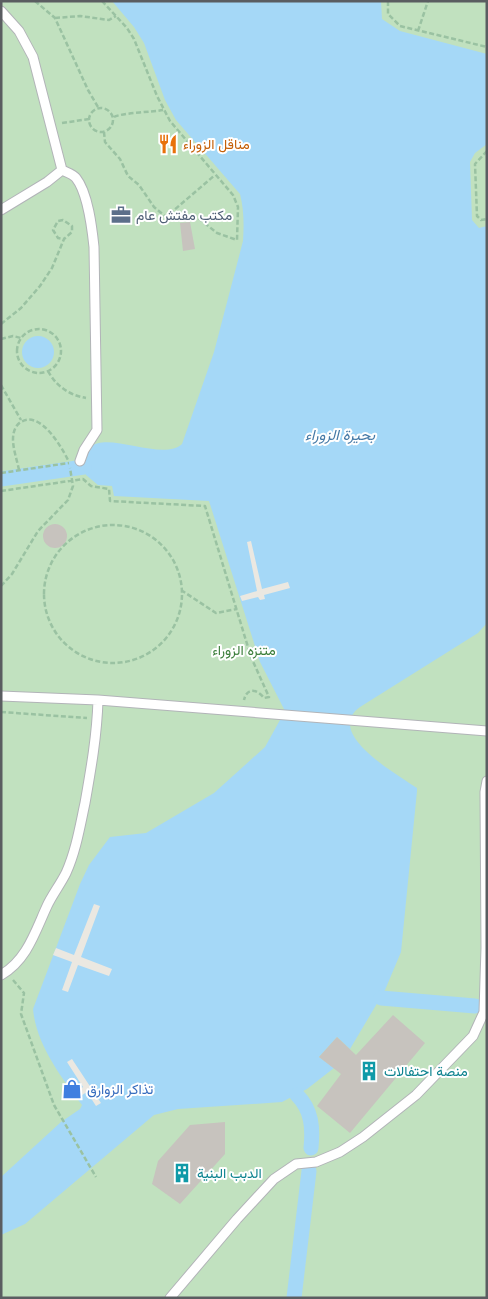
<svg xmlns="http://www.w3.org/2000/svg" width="488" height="1299" viewBox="0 0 488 1299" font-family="'PT Sans',Vazirmatn,sans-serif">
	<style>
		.green { fill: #c1e1bf }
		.water { fill: #a5d8f7 }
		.pier { fill: #ebe8e1 }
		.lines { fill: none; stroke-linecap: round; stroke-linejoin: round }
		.canal { stroke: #a5d8f7; stroke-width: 15 }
		.building { fill: #c7c3be }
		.pedestrian-casing { stroke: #b2b4b8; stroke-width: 11 }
		.path { stroke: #9ac2a2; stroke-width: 2.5; stroke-dasharray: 5 2.5; stroke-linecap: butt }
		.pedestrian { stroke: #fff; stroke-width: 9 }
		.labels { text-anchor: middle; stroke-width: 4; stroke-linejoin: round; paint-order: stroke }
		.food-label { font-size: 14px; fill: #c56008; stroke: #fff; text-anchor: start }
		.service-label { font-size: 14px; fill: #4e5e75; stroke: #fff; text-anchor: start }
		.park-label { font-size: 14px; fill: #3b7e3b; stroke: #fff }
		.culture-label { font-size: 14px; fill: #0d838f; stroke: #fff; text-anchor: start }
		.shop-label { font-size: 14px; fill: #366cbe; stroke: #fff; text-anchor: start }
		.water-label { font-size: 15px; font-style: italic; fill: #4579a6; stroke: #fff }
	</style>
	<rect width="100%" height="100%" fill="#ebe8e1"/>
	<path class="green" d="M 1,1 L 487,1 L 487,1298 L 1,1298 Z"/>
	<path class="water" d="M 112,1 L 381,1 L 382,19 L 400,31 L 487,54 L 487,144 L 475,153 L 470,162 L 472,220 L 479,228 L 487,226 L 487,623 L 478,633 L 360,707 C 323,733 398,775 417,788 L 417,791 L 401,952 L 385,990 L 350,1049 L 337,1037 L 319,1057 L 334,1068 L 307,1089 L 282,1102 L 178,1109 L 154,1115 L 25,1224 L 1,1235 L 1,1177 L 61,1122 L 80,1109 L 82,1105 C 61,1077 36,1044 33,1009 L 80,884 L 89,865 L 110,837 L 146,833 L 214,793 L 265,747 L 285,711 L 260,662 L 209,501 L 114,496 L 112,486 L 98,485 L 86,475 C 74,409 157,467 182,444 L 214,352 L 243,241 C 244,224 244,210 240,194 L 176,120 L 165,100 L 144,43 L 134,27 Z
		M22 352a16 16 0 1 1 32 0a16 16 0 1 1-32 0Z"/>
	<path class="pier" d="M 251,541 L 262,589 L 288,582 L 290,588 L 264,595 L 265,599 L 260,600 L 258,597 L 242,601 L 240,596 L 257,591 L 247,542 Z
		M 94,904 L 100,906 L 81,957 L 112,969 L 109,976 L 78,965 L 68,992 L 62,990 L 72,962 L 53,955 L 56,948 L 74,955 Z
		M 72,1059 L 101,1103 L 96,1106 L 87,1092 L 77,1098 L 74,1093 L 83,1087 L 67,1062 Z"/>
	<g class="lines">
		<path class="canal" d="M 1,479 L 84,467
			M 381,998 L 475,1006
			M 297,1095 C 312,1110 313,1128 311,1148
			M 294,1298 L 309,1171"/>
	</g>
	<path class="building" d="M 190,222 L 195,249 L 183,251 L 180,223 Z
		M43 536a12 12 0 1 1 24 0a12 12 0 1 1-24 0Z
		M 393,1015 L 425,1043 L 350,1133 L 317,1106 L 341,1074 L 319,1057 L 337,1037 L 356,1055 Z
		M 225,1122 L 225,1154 L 180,1204 L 152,1184 L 158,1161 L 190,1125 Z"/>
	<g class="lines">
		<defs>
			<path id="pedestrian" d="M 1,11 L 19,31 L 33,57 L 62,170
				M 62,170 C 66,172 73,174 76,178 C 88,193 92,228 94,247 L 97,430 L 84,450 L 80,461
				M 1,210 L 47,182 L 62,170
				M 1,696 L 98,700 L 487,731
				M 1,975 C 27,960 35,932 47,906 C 52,895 60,885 66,873 C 76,851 80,826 85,803 C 91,769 97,735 98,700
				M 170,1298 L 237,1219 L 274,1179 L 296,1164 L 316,1162 L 340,1152 L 363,1137 L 416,1095 L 473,1036 L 484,1012 L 486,948 L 485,792 L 487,781"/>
		</defs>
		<use href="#pedestrian" class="pedestrian-casing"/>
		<path class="path" d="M 35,1 L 55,18 L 88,90 L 98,107
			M 102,1 L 127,28 L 134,39 L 157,96 L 170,121 L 233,195 L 238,207 L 237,240 L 217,233 L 197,217 L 185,215 L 166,217
			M 388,1 L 388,14 L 400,26 L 487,47
			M 55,18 L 80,16 L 109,20 L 116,16
			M 418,31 L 428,1
			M89 120a12 12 0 1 1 24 0a12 12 0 1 1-24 0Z
			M 114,117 C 121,113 152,112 163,110
			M 62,123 L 89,119
			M 104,132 L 105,142 L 120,159 L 128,176 L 139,185 L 154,207 L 166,217 L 215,175
			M 487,151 L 475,164 L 477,216 L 481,220 L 487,219
			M 1,324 L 21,308 L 40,286 L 52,268 L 64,239 L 72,232 L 72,226 L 63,220 L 58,221 L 53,230 L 58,238 L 64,239
			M17 351a22 22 0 1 1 44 0a22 22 0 1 1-44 0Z
			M 1,339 L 13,336 L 21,338
			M 48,371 C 56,386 69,395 86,398
			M 1,385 L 21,420
			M 19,470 C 17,460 13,449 13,439 C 13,433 15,425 21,422 C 40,410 61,446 68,460
			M 1,473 L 69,463
			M 1,491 L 83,479 L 91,486 L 109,489 L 110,501 L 205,506 L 251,657 L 269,697 L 264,698 C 257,689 247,687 244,700
			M44 594a69 69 0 1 1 138 0a69 69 0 1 1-138 0Z
			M 1,586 L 12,574 L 38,531 L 68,500 L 73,486 L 70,468
			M 181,590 L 216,613 L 237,609
			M 1,712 L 87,718
			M 13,980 L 24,993 L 21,1014 L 54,1105 L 96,1177"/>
		<use href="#pedestrian" class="pedestrian"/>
	</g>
	<defs>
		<symbol id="restaurant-bare" viewBox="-9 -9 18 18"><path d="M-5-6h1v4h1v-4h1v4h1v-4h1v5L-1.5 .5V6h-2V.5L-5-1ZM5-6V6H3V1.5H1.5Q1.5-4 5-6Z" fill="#e8710a" stroke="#fff" stroke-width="2.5" paint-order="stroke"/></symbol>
		<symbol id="office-bare" viewBox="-9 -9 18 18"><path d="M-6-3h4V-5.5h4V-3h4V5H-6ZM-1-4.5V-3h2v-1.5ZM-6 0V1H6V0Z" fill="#5c6f8a" stroke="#fff" stroke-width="2.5" paint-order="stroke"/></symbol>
		<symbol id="building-bare" viewBox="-9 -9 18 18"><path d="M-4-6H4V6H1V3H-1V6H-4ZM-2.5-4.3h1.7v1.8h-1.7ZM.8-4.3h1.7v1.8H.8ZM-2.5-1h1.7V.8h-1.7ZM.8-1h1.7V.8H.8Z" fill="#0f9aa8" stroke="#fff" stroke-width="2.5" paint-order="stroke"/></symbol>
		<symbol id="shop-bare" viewBox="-9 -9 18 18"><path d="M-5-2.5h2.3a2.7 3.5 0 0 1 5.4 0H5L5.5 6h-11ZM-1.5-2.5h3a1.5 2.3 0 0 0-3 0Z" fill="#3f7fe0" stroke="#fff" stroke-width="2.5" paint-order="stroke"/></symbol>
	</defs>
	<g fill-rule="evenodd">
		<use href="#restaurant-bare" x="154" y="130" width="28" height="28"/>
		<use href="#office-bare" x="107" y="201" width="28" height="28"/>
		<use href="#building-bare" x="355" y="1057" width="28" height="28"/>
		<use href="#shop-bare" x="58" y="1075" width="28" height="28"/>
		<use href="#building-bare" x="168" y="1159" width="28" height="28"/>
	</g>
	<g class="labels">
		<g class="food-label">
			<text x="183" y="149">مناقل الزوراء</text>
		</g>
		<g class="service-label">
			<text x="136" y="220">مكتب مفتش عام</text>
		</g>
		<g class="park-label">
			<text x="244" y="655">متنزه الزوراء</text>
		</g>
		<g class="culture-label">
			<text x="384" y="1076">منصة احتفالات</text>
			<text x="197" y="1178">الدبب البنية</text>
		</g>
		<g class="shop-label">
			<text x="87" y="1094">تذاكر الزوارق</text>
		</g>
		<g class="water-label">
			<text x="340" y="440">بحيرة الزوراء</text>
		</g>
	</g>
	<rect width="488" height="1299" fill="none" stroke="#5a5d61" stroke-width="5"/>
</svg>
